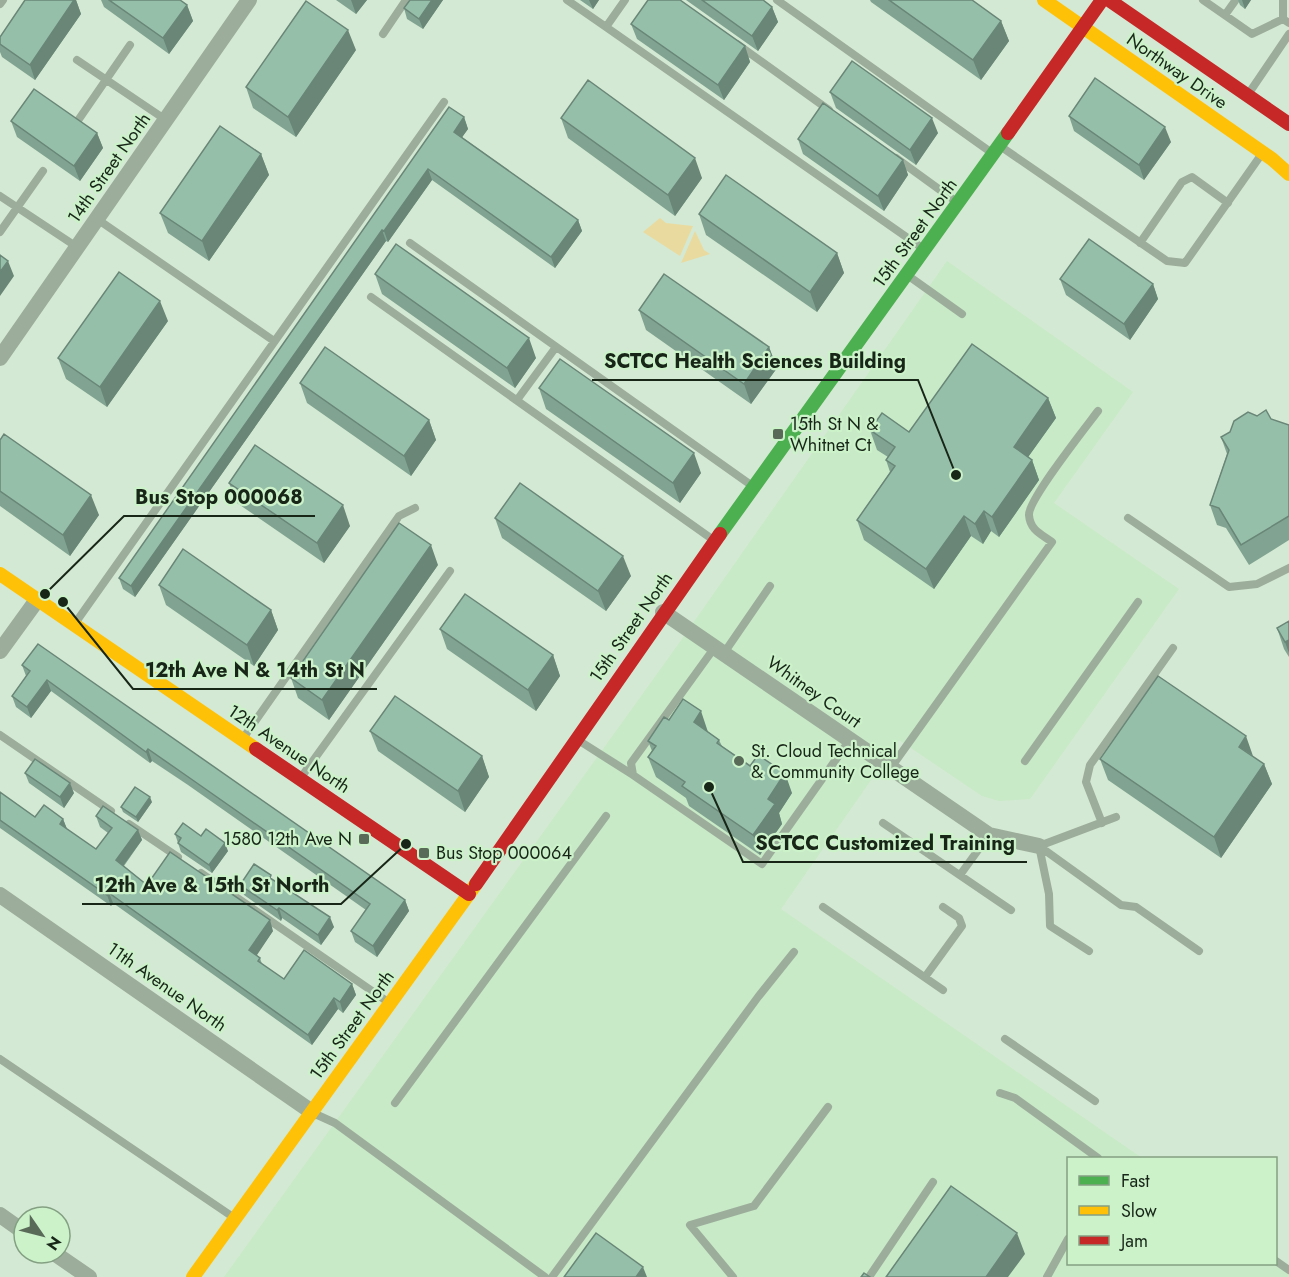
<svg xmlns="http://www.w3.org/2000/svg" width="1289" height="1277" viewBox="0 0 1289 1277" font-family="Jost,sans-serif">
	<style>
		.built { fill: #c8eac7 }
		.grass { fill: #e9db9f }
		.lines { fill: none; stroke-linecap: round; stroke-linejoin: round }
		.lane { stroke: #9cae9b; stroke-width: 8 }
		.street { stroke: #9cae9b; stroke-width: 16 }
		.fast { stroke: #4caf50; stroke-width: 14 }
		.slow { stroke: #ffc107; stroke-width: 14 }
		.jam { stroke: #c62828; stroke-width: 14 }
		.wall { fill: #81a492 }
		.shaded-wall { fill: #698677 }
		.building { fill: #96bfaa; stroke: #698677; stroke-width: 1.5 }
		.poi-dot { fill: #5a6a59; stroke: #ccf2ca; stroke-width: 2 }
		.labels { text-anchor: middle; stroke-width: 4.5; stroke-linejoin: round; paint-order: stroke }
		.street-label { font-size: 18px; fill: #182618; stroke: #ccf2ca }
		.poi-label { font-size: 18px; fill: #182618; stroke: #ccf2ca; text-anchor: start }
		.leader { fill: none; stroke: #182618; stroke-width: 2 }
		.callout-dot { fill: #182618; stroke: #ccf2ca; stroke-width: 2 }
		.callout-label { font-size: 20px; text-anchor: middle; font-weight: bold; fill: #182618; stroke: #ccf2ca; stroke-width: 4.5; stroke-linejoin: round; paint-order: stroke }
	</style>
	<rect width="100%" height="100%" fill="#d4e9d3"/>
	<path class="built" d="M 947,261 L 1133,392 L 1054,503 L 1179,589 L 1030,799 L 999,801 L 982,796 L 899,740 L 781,909 L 1142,1158 L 1068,1158 L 1068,1264 L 1276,1264 L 1276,1256 L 1289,1267 L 1289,1277 L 224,1277 L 672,653 Z"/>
	<path class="grass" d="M 660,218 L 666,223 L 693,226 L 680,256 L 643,232 Z
		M 695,231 L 704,250 L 710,254 L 681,263 Z"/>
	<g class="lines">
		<path class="lane" d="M 567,0 L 606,27
			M 625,0 L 606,27 L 925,250
			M 777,0 L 992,153
			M 1203,0 L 1252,34 L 1283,19 L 1289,23
			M 1283,0 L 1283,19
			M 0,4 L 3,0
			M 1225,15 L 1235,1
			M 383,34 L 406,0
			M 737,44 L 829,110
			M 77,60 L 166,120
			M 1249,93 L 1289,34
			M 79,119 L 130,45
			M 1000,146 L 1167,261 L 1185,263 L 1261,155
			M 896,158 L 958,203
			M 0,196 L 77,247
			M 97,219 L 274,341
			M 0,232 L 43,171
			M 410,243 L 751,485
			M 1140,243 L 1182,182 L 1192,177 L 1228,203
			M 910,277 L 962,314
			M 371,297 L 712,539
			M 517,400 L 556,347
			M 1128,518 L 1229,587 L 1257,584 L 1289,568
			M 76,622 L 444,102
			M 715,647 L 631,763 L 633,775 L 762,864 L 849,741
			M 724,653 L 770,586
			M 0,735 L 111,811
			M 244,737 L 399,516 L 415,508
			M 578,740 L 633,775
			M 1025,761 L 1138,602
			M 890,769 L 1052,542 C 1041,534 1030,530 1029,515 C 1028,500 1086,427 1098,411
			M 302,776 L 450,571
			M 883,823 L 1011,910
			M 1102,823 L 1086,782 L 1090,765 L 1173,648
			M 129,824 L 178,857
			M 1039,846 L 1121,905 L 1136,907 L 1199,951
			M 1039,846 L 1049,894 L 1050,926 L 1089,951
			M 1039,846 L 1116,817
			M 201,873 L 388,1002
			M 960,875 L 989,835
			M 823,907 L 943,990
			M 925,977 L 962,926 L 959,918 L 943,907
			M 1005,1039 L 1095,1101
			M 0,1059 L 233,1217
			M 1000,1093 L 1015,1098 L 1098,1158
			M 395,1103 L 606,816
			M 313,1113 L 335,1123 L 545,1277
			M 1276,1261 L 1289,1270
			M 552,1277 L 758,997 L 794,952
			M 733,1277 L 690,1225 L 754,1206 L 828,1107
			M 869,1277 L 933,1182
			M 1047,1277 L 1068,1239"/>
		<path class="street" d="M 0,358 L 249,0
			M 663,612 L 989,835 L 1039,846
			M 0,651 L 37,600
			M 0,895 L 312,1112
			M 0,1215 L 24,1232
			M 54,1253 L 89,1277"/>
		<path class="fast" d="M 720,534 L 1008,133"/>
		<path class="slow" d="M 1044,0 L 1272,159 L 1289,174
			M 0,574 L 256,749
			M 193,1277 L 476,884"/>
		<path class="jam" d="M 1109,0 L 1289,124
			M 1008,133 L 1102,0
			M 256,749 L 469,894
			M 476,884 L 720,534"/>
	</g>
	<path class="wall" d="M 25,0 L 76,0 L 81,14 L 35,80 L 2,57 L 0,52 L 0,37 Z
		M 101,0 L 180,0 L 187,5 L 193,21 L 169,54 L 104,7 Z
		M 336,0 L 367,0 L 356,14 Z
		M 410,0 L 443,0 L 423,29 L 407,19 L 404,8 Z
		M 580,0 L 599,0 L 593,9 Z
		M 686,0 L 763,0 L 772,7 L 778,22 L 758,51 Z
		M 870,0 L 972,0 L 1001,21 L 1009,41 L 981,80 L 871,2 Z
		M 1238,0 L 1251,0 L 1245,9 L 1240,5 Z
		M 631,24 L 745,46 L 750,62 L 724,100 L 637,39 Z
		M 356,50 L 296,137 L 253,108 L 246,87 Z
		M 830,92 L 938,133 L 916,165 L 836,108 Z
		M 1069,116 L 1171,142 L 1144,180 L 1074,131 Z
		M 464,117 L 468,129 L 462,137 L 578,220 L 582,231 L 555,268 L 432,180 L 388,242 L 386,241 L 135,597 L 123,589 L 119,578 Z
		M 561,118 L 702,178 L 675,216 L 568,138 Z
		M 11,121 L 97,133 L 103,148 L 80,181 L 17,137 Z
		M 798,139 L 903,160 L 908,175 L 884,211 L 803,154 Z
		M 261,154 L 269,175 L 209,261 L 168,233 L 160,213 Z
		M 699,214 L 837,253 L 844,273 L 817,312 L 706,235 Z
		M 375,274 L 536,358 L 515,388 L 382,294 Z
		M 1060,279 L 1153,284 L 1158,299 L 1130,340 L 1066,295 Z
		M 639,310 L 769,347 L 777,368 L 751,404 L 646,330 Z
		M 168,321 L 107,407 L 66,379 L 58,358 Z
		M 300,383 L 429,420 L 436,440 L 411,476 L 307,403 Z
		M 539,388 L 701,473 L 680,503 L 546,409 Z
		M 1048,398 L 1056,418 L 1028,457 L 1032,460 L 1039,480 L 999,537 L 991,531 L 983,544 L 971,536 L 934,589 L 864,540 L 857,520 L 890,472 L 886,460 L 888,457 L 877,450 L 870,430 L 909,432 Z
		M 1271,419 L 1289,425 L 1289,540 L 1249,565 L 1226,528 L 1217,525 L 1210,505 L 1227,454 L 1221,437 Z
		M 0,440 L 99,515 L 70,556 L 0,506 Z
		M 229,483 L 350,526 L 324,563 L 237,503 Z
		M 495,518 L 631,576 L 606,611 L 502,538 Z
		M 438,565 L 329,720 L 298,698 L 291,678 Z
		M 159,585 L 271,610 L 278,630 L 254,666 L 166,605 Z
		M 1289,621 L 1289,657 L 1284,649 L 1277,628 Z
		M 440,629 L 553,655 L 560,676 L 536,711 L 447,649 Z
		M 22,665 L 405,900 L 409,911 L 377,957 L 355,942 L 351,931 L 366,910 L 188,785 L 152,761 L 150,763 L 51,691 L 31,718 L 16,707 L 12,696 L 26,676 Z
		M 669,720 L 708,732 L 719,740 L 722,746 L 792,793 L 779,813 L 782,824 L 760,855 L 689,806 L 686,798 L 656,777 L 648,757 L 652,751 L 648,741 Z
		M 370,731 L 482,756 L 489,777 L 465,812 L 378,751 Z
		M 1253,757 L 1264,764 L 1272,784 L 1221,858 L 1108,780 L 1100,759 Z
		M 25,773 L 74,793 L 64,808 L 29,783 Z
		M 0,792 L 35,817 L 63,819 L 67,829 L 96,849 L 108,833 L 100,827 L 96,816 L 138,830 L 142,840 L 124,866 L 147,885 L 273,931 L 256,955 L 260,958 L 262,964 L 284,979 L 352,984 L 356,995 L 343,1013 L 338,1009 L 312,1045 L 113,903 L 111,906 L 0,828 Z
		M 152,802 L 138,822 L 123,812 L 121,807 Z
		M 175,834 L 201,836 L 228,851 L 212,873 L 181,852 Z
		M 273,880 L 334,927 L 321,945 L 282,918 L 281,921 L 244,895 L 240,885 Z"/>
	<path class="shaded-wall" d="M 74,0 L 76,0 L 81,14 L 35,80 L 30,65 Z
		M 351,0 L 367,0 L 356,14 Z
		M 432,0 L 443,0 L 423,29 L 419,19 Z
		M 589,0 L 599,0 L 593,9 Z
		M 1242,0 L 1251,0 L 1245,9 Z
		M 187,5 L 193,21 L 169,54 L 163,38 Z
		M 772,7 L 778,22 L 758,51 L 752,36 Z
		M 1001,21 L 1009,41 L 981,80 L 973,60 Z
		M 348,30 L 356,50 L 296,137 L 288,117 Z
		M 745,46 L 750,62 L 724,100 L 718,85 Z
		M 464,117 L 468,129 L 458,143 L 454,132 Z
		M 932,118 L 938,133 L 916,165 L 910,150 Z
		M 1165,127 L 1171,142 L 1144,180 L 1139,165 Z
		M 97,133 L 103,148 L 80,181 L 74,166 Z
		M 261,154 L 269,175 L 209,261 L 202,241 Z
		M 695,158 L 702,178 L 675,216 L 668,195 Z
		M 903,160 L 908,175 L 884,211 L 878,196 Z
		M 428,169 L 432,180 L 388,242 L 384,231 Z
		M 578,220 L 582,231 L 555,268 L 551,257 Z
		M 382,230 L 386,241 L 135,597 L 131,586 Z
		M 837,253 L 844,273 L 817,312 L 810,292 Z
		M 8,261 L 14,276 L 0,296 L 0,272 Z
		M 1153,284 L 1158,299 L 1130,340 L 1124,324 Z
		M 160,301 L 168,321 L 107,407 L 100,387 Z
		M 529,338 L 536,358 L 515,388 L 507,368 Z
		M 769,347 L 777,368 L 751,404 L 744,384 Z
		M 1048,398 L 1056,418 L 1021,467 L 1014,447 Z
		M 429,420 L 436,440 L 411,476 L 404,456 Z
		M 694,453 L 701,473 L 680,503 L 673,483 Z
		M 1032,460 L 1039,480 L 999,537 L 992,517 Z
		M 91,495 L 99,515 L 70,556 L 63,535 Z
		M 343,505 L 350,526 L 324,563 L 317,543 Z
		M 984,511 L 991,531 L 983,544 L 975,524 Z
		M 964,516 L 971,536 L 934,589 L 926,569 Z
		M 431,545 L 438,565 L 329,720 L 322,700 Z
		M 623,556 L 631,576 L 606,611 L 598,591 Z
		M 271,610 L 278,630 L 254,666 L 247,645 Z
		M 1289,640 L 1289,653 L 1285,642 Z
		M 553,655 L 560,676 L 536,711 L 528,690 Z
		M 47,680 L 51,691 L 31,718 L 27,707 Z
		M 701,711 L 708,732 L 694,722 Z
		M 1246,736 L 1253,756 L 1239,747 Z
		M 148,749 L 152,761 L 150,763 L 146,752 Z
		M 482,756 L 489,777 L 465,812 L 458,791 Z
		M 1264,764 L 1272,784 L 1221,858 L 1214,837 Z
		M 785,773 L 792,793 L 779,813 L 782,824 L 760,855 L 753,835 L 768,799 Z
		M 70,783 L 74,793 L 64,808 L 60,797 Z
		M 150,797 L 152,802 L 138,822 L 136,817 Z
		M 63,819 L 67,829 L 60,824 Z
		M 138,830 L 142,840 L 120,870 L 116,860 Z
		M 225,843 L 228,851 L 212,873 L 209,865 Z
		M 109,893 L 113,903 L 111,906 L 107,895 Z
		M 405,900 L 409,911 L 377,957 L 373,946 Z
		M 279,908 L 282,918 L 281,921 L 277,910 Z
		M 330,917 L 334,927 L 321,945 L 318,935 Z
		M 270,920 L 273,931 L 253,961 L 249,950 Z
		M 352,984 L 356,995 L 343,1013 L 340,1002 Z
		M 334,998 L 338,1009 L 312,1045 L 308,1035 Z
		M 1017,1233 L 1025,1254 L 1008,1277 L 986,1277 Z
		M 643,1267 L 647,1277 L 636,1277 Z"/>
	<path class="building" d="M 25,0 L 74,0 L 30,65 L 0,44 L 0,37 Z
		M 109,0 L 180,0 L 187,5 L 163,38 Z
		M 410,0 L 432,0 L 419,19 L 404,8 Z
		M 648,0 L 680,0 L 745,46 L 718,85 L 631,24 Z
		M 702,0 L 763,0 L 772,7 L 752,36 Z
		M 889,0 L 972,0 L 1001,21 L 973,60 Z
		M 306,1 L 348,30 L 288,117 L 246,87 Z
		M 852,61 L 932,118 L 910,150 L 830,92 Z
		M 1095,78 L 1165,127 L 1139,165 L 1069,116 Z
		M 588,80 L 695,158 L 668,195 L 561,118 Z
		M 34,89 L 97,133 L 74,166 L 11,121 Z
		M 823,103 L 903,160 L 878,196 L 798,139 Z
		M 449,107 L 464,117 L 454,132 L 578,220 L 551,257 L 428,169 L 384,231 L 382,230 L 131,586 L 119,578 Z
		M 220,126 L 261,154 L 202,241 L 160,213 Z
		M 726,175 L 837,253 L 810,292 L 699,214 Z
		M 1089,239 L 1153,284 L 1124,324 L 1060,279 Z
		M 396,244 L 529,338 L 507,368 L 375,274 Z
		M 0,255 L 8,261 L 0,272 Z
		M 119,272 L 160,301 L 100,387 L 58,358 Z
		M 664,274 L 769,347 L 744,384 L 639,310 Z
		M 972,344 L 1048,398 L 1014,447 L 1032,460 L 992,517 L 984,511 L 975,524 L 964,516 L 926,569 L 857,520 L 895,466 L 886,460 L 895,447 L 870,430 L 882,413 L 909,432 Z
		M 325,347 L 429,420 L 404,456 L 300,383 Z
		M 560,359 L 694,453 L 673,483 L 539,388 Z
		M 1266,410 L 1271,419 L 1289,425 L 1289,516 L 1241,545 L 1219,508 L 1210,505 L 1229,450 L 1221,437 L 1230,432 L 1234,421 L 1248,412 L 1257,416 Z
		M 4,434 L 91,495 L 63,535 L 0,491 L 0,440 Z
		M 255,445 L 343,505 L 317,543 L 229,483 Z
		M 520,483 L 623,556 L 598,591 L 495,518 Z
		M 399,523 L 431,545 L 322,700 L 291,678 Z
		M 183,549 L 271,610 L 247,645 L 159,585 Z
		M 465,594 L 553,655 L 528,690 L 440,629 Z
		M 1289,621 L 1289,640 L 1285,642 L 1277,628 Z
		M 38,644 L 405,900 L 373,946 L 351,931 L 370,904 L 184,774 L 148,749 L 146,752 L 47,680 L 27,707 L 12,696 L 30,671 L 22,665 Z
		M 1158,676 L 1246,736 L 1239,747 L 1264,764 L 1214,837 L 1100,759 Z
		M 395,696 L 482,756 L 458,791 L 370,731 Z
		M 683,699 L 701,711 L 694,722 L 719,740 L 717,743 L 750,766 L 758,755 L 785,773 L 768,799 L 775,804 L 753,835 L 682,786 L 685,782 L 648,757 L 656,746 L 648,741 L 664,717 L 669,720 Z
		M 35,759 L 70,783 L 60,797 L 25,773 Z
		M 135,787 L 150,797 L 136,817 L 121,807 Z
		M 0,792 L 35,817 L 44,805 L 63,819 L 60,824 L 96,849 L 112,828 L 96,816 L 103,806 L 138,830 L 116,860 L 147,885 L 170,852 L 270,920 L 249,950 L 260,958 L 258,961 L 284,979 L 304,950 L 352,984 L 340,1002 L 334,998 L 308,1035 L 109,893 L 107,895 L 0,820 Z
		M 183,823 L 201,836 L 206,829 L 225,843 L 209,865 L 178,843 L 181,838 L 175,834 Z
		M 254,864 L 271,875 L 270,878 L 330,917 L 318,935 L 279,908 L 277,910 L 240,885 Z
		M 951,1186 L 1017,1233 L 986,1277 L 886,1277 Z
		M 596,1233 L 643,1267 L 636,1277 L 564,1277 Z
		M 864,1273 L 870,1277 L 861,1277 Z"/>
	<g class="poi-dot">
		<rect x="772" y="428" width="12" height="12" rx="3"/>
		<circle cx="739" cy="761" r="6"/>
		<rect x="358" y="833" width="12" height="12" rx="3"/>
		<rect x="418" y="847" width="12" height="12" rx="3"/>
	</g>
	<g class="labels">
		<g class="street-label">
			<text transform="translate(1177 71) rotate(35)" y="6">Northway Drive</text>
			<text transform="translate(109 168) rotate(-55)" y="6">14th Street North</text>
			<text transform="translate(915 233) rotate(-54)" y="6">15th Street North</text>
			<text transform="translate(631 627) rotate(-55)" y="6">15th Street North</text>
			<text transform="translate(814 692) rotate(35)" y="6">Whitney Court</text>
			<text transform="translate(289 749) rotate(34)" y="6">12th Avenue North</text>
			<text transform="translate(167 987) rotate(35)" y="6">11th Avenue North</text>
			<text transform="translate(352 1025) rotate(-54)" y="6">15th Street North</text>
		</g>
		<g class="poi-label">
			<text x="790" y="430">15th St N &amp;<tspan x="790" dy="21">Whitnet Ct</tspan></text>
			<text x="751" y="757">St. Cloud Technical<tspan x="751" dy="21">&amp; Community College</tspan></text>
			<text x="352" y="845" text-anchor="end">1580 12th Ave N</text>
			<text x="436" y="859">Bus Stop 000064</text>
		</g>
	</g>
	<path class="leader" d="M956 475L918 380H592M45 594L124 516H315M63 602L133 689H377M709 787L743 862H1027M406 844L341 904H82"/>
	<g class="callout-dot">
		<circle cx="956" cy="475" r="6"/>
		<circle cx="45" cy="594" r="6"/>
		<circle cx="63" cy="602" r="6"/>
		<circle cx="709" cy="787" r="6"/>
		<circle cx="406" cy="844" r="6"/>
	</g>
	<g class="callout-label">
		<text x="755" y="368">SCTCC Health Sciences Building</text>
		<text x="219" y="504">Bus Stop 000068</text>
		<text x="255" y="677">12th Ave N &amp; 14th St N</text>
		<text x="885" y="850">SCTCC Customized Training</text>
		<text x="212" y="892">12th Ave &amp; 15th St North</text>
	</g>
	<rect x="1067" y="1157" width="210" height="108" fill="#ccf2ca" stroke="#84a083" stroke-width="1.5"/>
	<rect x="1079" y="1176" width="30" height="9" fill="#4caf50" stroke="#84a083" stroke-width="1.5"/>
	<text x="1121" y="1187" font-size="18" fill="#182618">Fast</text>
	<rect x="1079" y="1206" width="30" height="9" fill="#ffc107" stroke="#84a083" stroke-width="1.5"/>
	<text x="1121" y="1217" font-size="18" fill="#182618">Slow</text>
	<rect x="1079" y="1236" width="30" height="9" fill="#c62828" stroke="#84a083" stroke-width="1.5"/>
	<text x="1121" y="1247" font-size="18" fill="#182618">Jam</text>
	<g transform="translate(42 1235) rotate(125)"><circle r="28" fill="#ccf2ca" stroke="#84a083" stroke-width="1.5"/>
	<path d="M0-4.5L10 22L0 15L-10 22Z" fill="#5a6a59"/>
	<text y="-9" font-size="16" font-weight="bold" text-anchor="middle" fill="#182618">N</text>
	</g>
</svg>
